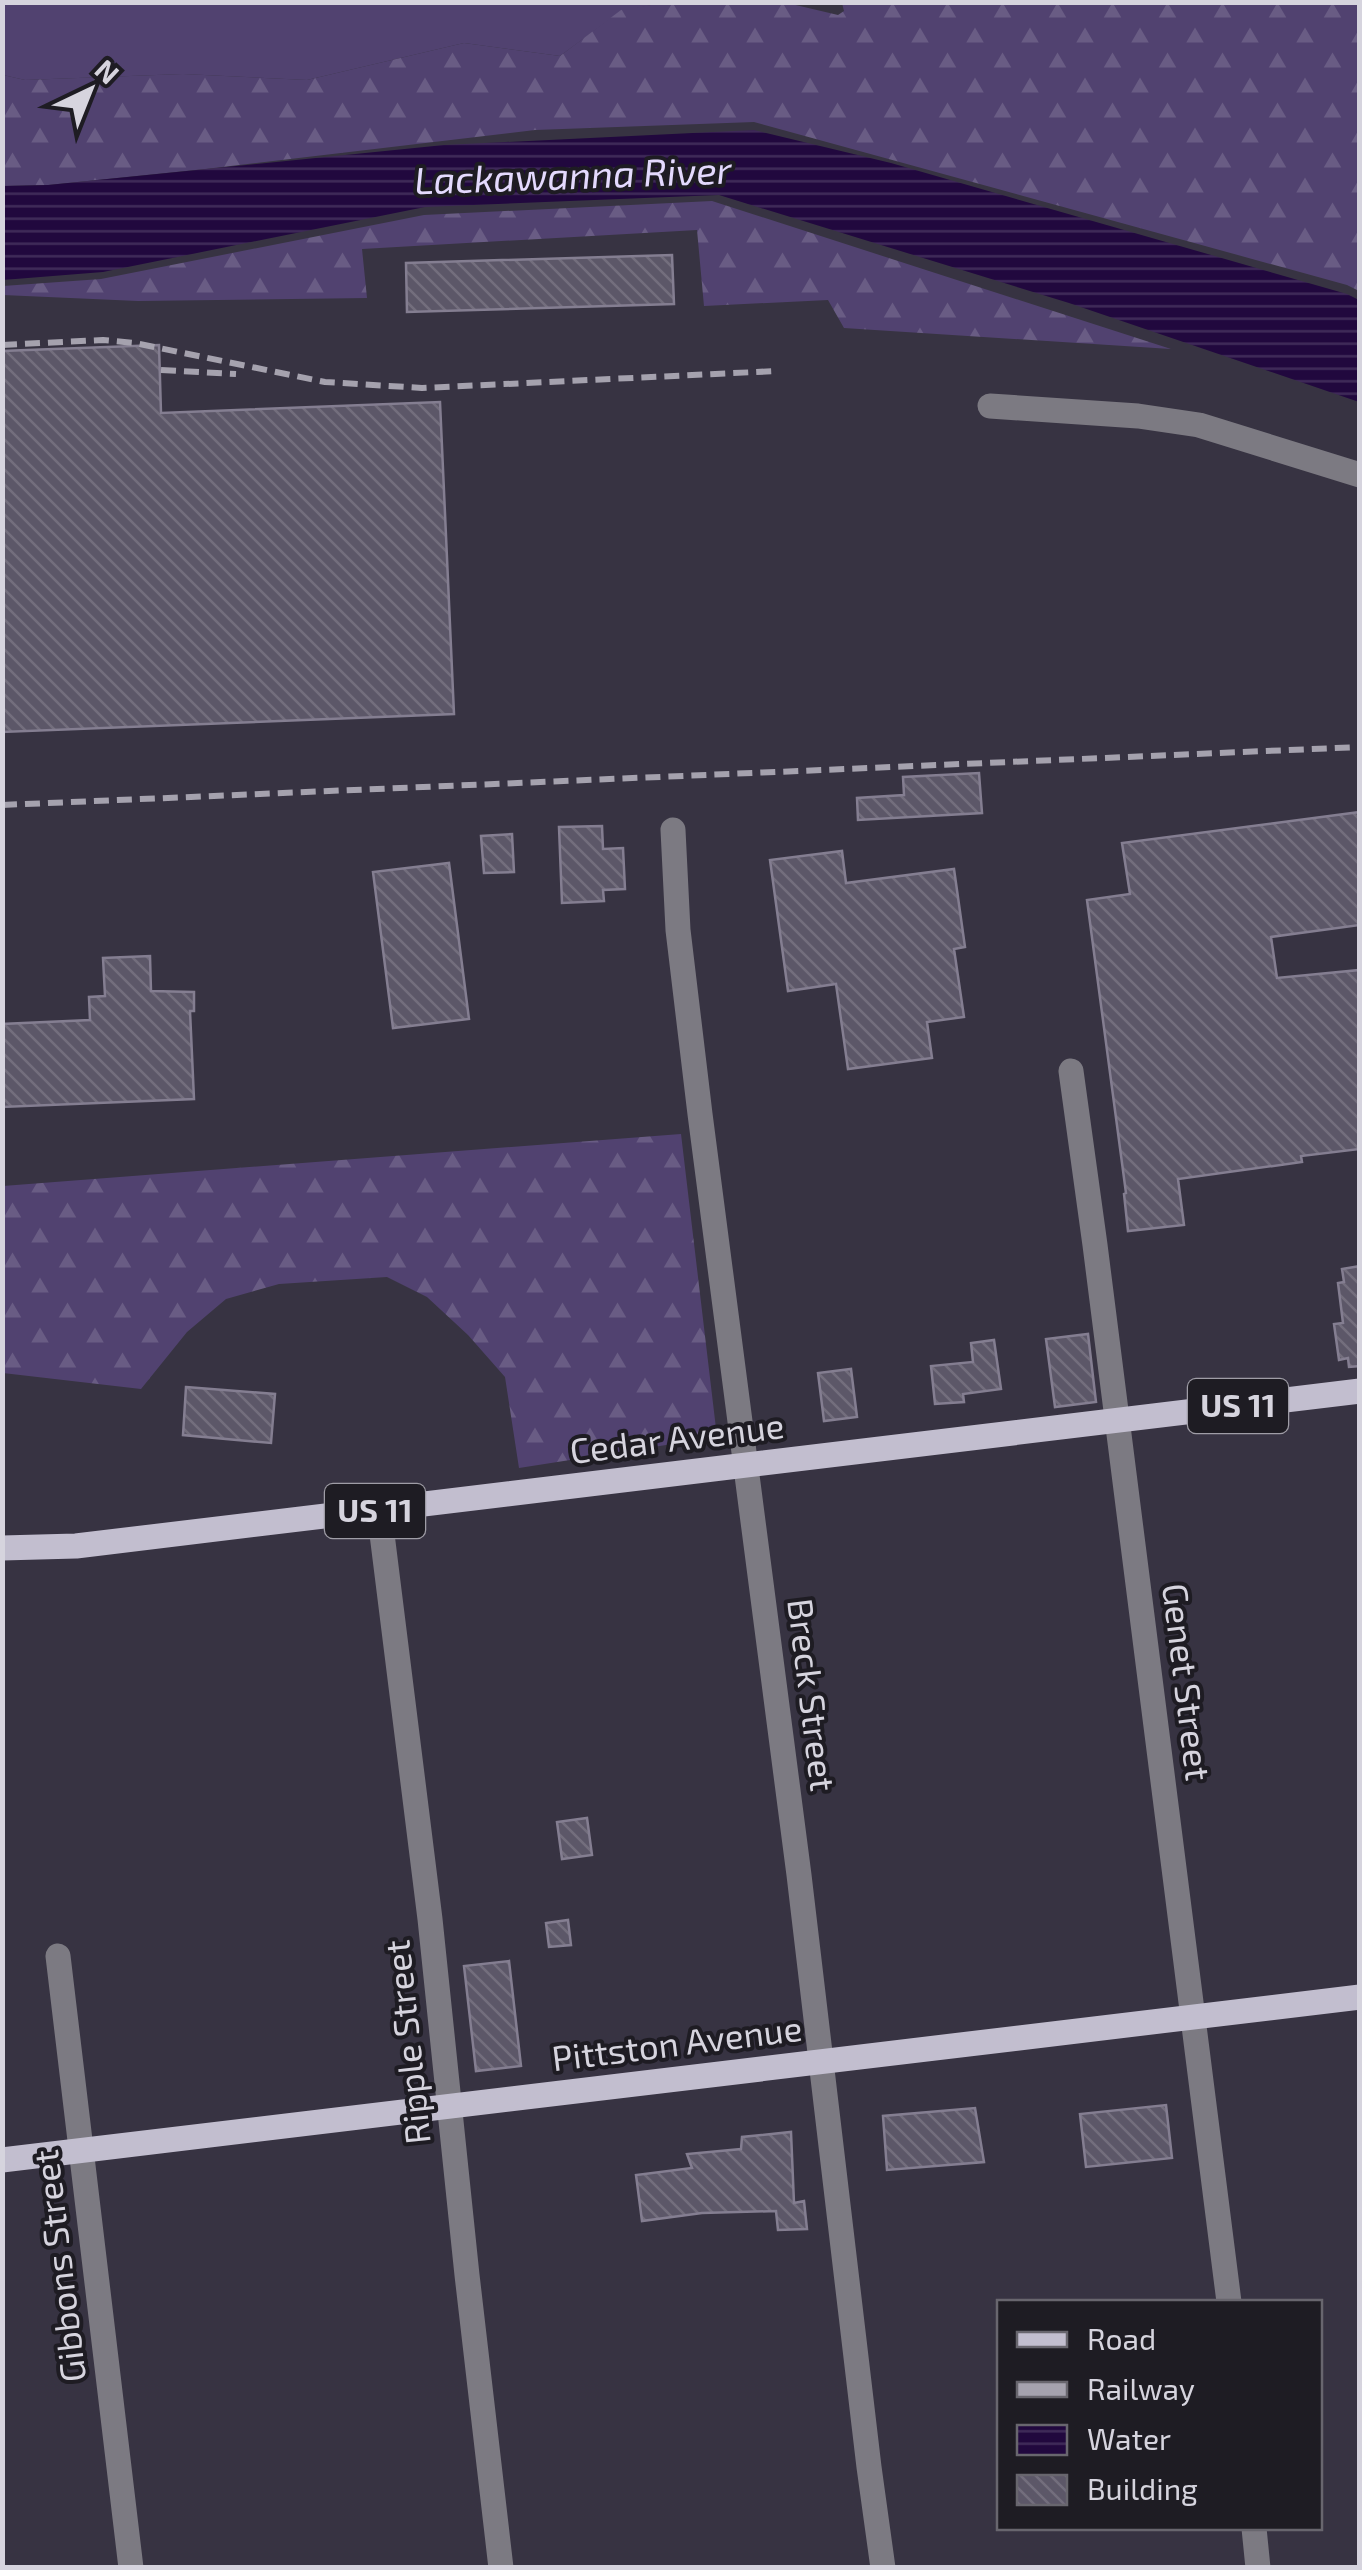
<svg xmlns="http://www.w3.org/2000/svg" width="1362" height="2570" viewBox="0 0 1362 2570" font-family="'Exo 2',sans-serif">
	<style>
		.grass { fill: #514270 }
		.forest { fill: url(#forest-firs) }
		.water { fill: url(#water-rules) }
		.building { fill: url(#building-back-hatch); stroke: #847e91; stroke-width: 2.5 }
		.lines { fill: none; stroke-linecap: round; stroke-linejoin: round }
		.minor { stroke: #7c7a82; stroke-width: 25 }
		.major { stroke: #c2becf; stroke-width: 25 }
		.rail { stroke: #a5a2ae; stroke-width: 6; stroke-dasharray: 15 8; stroke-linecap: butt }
		.labels { text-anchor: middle; stroke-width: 8; stroke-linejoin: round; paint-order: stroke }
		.shield { fill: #1e1c23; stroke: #9f9da6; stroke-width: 2.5 }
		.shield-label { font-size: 32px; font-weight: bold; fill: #d6d4de }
		.street-label { font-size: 35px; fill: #d6d4de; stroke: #1e1c23 }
		.water-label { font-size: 38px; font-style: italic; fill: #e4dafe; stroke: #1e1c23 }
	</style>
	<defs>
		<pattern id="forest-firs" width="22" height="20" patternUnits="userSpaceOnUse" patternTransform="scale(2.5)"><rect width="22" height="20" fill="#514270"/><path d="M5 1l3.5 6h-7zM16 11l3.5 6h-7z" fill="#695c84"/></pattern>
		<pattern id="water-rules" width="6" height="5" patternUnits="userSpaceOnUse" patternTransform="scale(2.5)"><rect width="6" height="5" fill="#21083e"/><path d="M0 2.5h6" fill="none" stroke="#402b59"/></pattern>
		<pattern id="building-back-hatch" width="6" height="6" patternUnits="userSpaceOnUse" patternTransform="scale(2.5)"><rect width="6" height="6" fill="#5c5768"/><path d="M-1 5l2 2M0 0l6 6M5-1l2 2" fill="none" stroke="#736e7d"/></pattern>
	</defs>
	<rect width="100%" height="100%" fill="#373342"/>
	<path class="grass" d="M 2,3 L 663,3 L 621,11 L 560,56 L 464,43 L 307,80 L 183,74 L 25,80 L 3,75 Z"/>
	<path class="forest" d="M 842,3 L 1359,3 L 1359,291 L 1347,285 L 754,122 L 535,130 L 205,169 L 48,185 L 3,186 L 3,75 L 25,80 L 183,74 L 307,80 L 464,43 L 560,56 L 621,10 L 663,3 L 787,3 L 838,15 L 844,11 Z
		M 712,201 L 1171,349 L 844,328 L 828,300 L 704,306 L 697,230 L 362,249 L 367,298 L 138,301 L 3,295 L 3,286 L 101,279 L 424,215 Z
		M 681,1134 L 717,1437 L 519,1468 L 505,1377 L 468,1335 L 427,1297 L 387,1277 L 279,1284 L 226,1299 L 187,1332 L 141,1389 L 3,1373 L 3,1186 Z"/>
	<path class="water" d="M 754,130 L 891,163 L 1347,294 L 1359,300 L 1359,402 L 1069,303 L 719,195 L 425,207 L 103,272 L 3,280 L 3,186 L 48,185 L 444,145 Z"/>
	<path class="building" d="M 672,255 L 674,304 L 407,312 L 406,263 Z
		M 159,345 L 161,413 L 440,402 L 454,714 L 2,732 L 2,351 Z
		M 979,773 L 982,813 L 858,820 L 857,798 L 904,795 L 903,777 Z
		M 1360,812 L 1360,925 L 1271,937 L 1277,978 L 1360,970 L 1360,1149 L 1301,1156 L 1302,1162 L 1178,1179 L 1184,1225 L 1128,1231 L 1124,1194 L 1126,1193 L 1087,900 L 1130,894 L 1122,843 Z
		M 602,826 L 603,849 L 623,848 L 625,889 L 603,890 L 604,901 L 562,903 L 559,827 Z
		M 512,834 L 514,872 L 484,873 L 481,836 Z
		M 842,851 L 846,883 L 954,869 L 965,947 L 954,949 L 964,1017 L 927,1022 L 932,1058 L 848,1069 L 836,984 L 788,991 L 770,860 Z
		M 449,863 L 469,1019 L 393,1028 L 373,872 Z
		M 150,956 L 151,991 L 194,992 L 194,1011 L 190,1011 L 194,1099 L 2,1107 L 2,1024 L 90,1020 L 89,997 L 105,996 L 103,958 Z
		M 1360,1266 L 1360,1366 L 1349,1367 L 1348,1358 L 1339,1360 L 1334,1324 L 1343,1323 L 1338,1283 L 1344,1282 L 1342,1269 Z
		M 1088,1334 L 1096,1402 L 1055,1407 L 1046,1339 Z
		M 994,1340 L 1001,1389 L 963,1394 L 964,1402 L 935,1404 L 931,1366 L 973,1362 L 971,1343 Z
		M 851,1369 L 857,1417 L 824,1421 L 818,1373 Z
		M 186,1387 L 275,1394 L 271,1443 L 183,1435 Z
		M 587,1818 L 592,1855 L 562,1859 L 557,1822 Z
		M 568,1920 L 571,1945 L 549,1947 L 546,1923 Z
		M 509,1961 L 521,2066 L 476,2071 L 464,1966 Z
		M 1166,2105 L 1172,2158 L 1086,2167 L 1080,2114 Z
		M 975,2108 L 984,2162 L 887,2170 L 883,2116 Z
		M 791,2132 L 794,2203 L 804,2201 L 807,2229 L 778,2230 L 776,2211 L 702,2213 L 642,2221 L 636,2175 L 692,2168 L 687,2154 L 741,2149 L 742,2137 Z"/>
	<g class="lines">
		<path class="minor" d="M 990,406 L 1138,416 L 1199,425 L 1360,475
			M 673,830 L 678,930 L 700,1114 L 799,1875 L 869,2467 L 883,2568
			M 1071,1071 L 1095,1245 L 1229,2302
			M 379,1510 L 430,1919 L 467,2275 L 501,2568
			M 58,1956 L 131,2568
			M 1254,2528 L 1258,2568"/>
		<path class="major" d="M 2,1548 L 76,1546 L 1360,1391
			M 2,2160 L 1360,1997"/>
		<path class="rail" d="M 2,345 L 103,340 L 135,343 L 325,382 L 422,388 L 777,371
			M 161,370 L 236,374
			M 2,805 L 1360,747"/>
	</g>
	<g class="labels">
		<g class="shield">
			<rect x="1188" y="1379" width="100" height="54" rx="8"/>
			<rect x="325" y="1484" width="100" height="54" rx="8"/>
		</g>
		<g class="shield-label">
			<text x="1238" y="1417">US 11</text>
			<text x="375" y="1522">US 11</text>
		</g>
		<g class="street-label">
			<text transform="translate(677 1439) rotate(-7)" y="12">Cedar Avenue</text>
			<text transform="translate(1186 1682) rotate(83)" y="12">Genet Street</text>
			<text transform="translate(811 1695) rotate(83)" y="12">Breck Street</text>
			<text transform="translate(408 2042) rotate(-96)" y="12">Ripple Street</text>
			<text transform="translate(677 2044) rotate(-7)" y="12">Pittston Avenue</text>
			<text transform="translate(60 2266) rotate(-97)" y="12">Gibbons Street</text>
		</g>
		<g class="water-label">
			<text transform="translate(573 176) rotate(-2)" y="13">Lackawanna River</text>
		</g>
	</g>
	<rect width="1362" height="2570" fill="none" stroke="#d6d4de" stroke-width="10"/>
	<rect x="997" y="2300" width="325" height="230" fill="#1e1c23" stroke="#68666e" stroke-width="2.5"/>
	<rect x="1017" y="2332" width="50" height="15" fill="#c2becf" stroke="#68666e" stroke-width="2.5"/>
	<text x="1087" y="2350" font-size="30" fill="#d6d4de">Road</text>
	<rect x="1017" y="2382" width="50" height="15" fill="#a5a2ae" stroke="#68666e" stroke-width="2.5"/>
	<text x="1087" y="2400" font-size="30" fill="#d6d4de">Railway</text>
	<rect x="1017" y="2425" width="50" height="30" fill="url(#water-rules)" stroke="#68666e" stroke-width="2.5"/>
	<text x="1087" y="2450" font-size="30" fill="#d6d4de">Water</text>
	<rect x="1017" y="2475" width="50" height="30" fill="url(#building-back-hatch)" stroke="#68666e" stroke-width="2.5"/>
	<text x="1087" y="2500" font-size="30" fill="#d6d4de">Building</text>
	<g transform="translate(90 90) rotate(43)" stroke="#1e1c23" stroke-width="8" paint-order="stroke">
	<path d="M0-8L18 38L0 25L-18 38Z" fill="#d6d4de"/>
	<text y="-15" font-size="28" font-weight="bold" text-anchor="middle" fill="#d6d4de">N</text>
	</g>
</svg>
